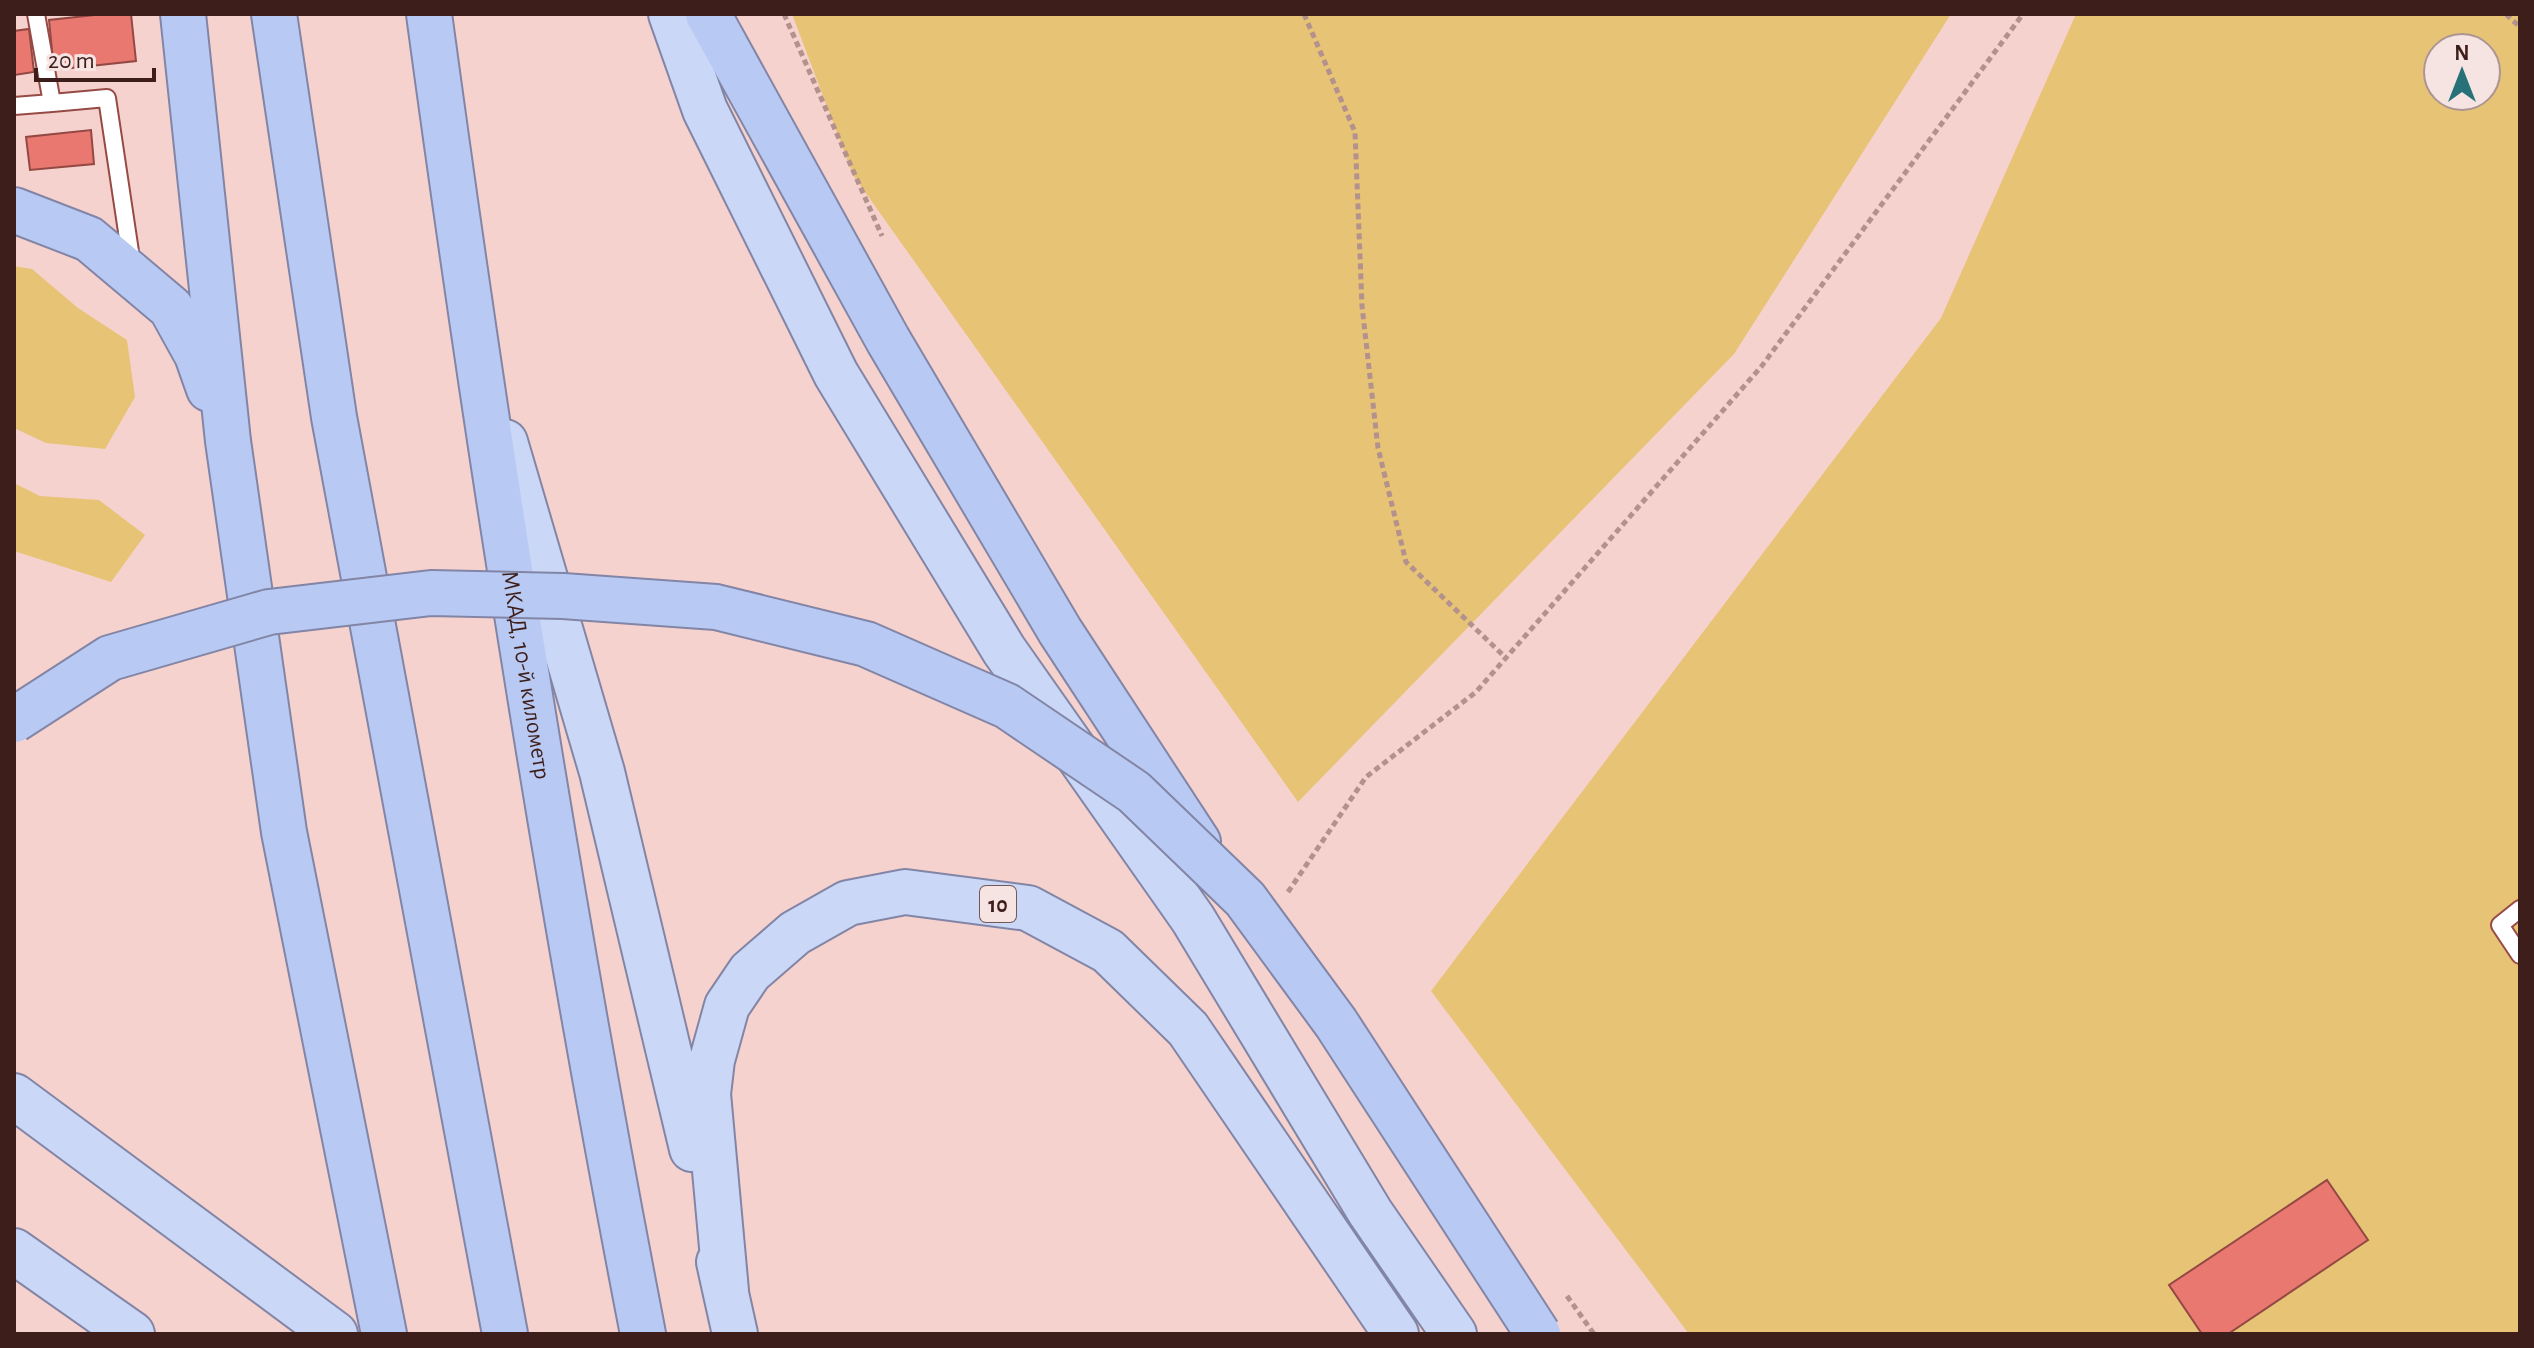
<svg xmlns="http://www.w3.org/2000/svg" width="2534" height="1348" viewBox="0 0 2534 1348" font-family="'Alegreya Sans',sans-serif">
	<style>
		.green { fill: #e7c376; fill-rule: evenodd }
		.building { fill: #e97870; stroke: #934843; stroke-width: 2 }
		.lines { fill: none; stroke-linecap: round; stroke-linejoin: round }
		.service-casing { stroke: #964a45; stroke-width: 20 }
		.primary-casing { stroke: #8285a5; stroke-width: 48 }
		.trunk-casing { stroke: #8285a5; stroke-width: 48 }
		.path { stroke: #b3918d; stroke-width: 5; stroke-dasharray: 6 4; stroke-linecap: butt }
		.service { stroke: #fff; stroke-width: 16 }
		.primary { stroke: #cad7f6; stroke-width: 44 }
		.trunk { stroke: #b8caf3; stroke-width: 44 }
		.trunk-bridge-casing { stroke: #8285a5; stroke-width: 48; stroke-linecap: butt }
		.trunk-bridge { stroke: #b8caf3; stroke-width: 44 }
		.labels { text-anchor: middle; stroke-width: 6; stroke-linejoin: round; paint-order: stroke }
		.shield { fill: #f6e4e2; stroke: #755957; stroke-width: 2 }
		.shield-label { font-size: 22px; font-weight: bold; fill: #3e1e1b }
		.street-label { font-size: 24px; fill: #3e1e1b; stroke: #f6e4e2 }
	</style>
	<rect width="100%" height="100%" fill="#f6d2ce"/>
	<path class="green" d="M 792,14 L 1951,14 L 1734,354 L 1298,802 L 853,175 Z
		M 2076,14 L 2520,14 L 2520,1334 L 1689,1334 L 1431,991 L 1941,318 ZM 2438,48 L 2486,48 L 2486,96 L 2438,96 Z
		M 14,266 L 32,269 L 78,308 L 127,340 L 135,397 L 105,449 L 46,443 L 14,428 Z
		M 14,483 L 40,496 L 99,500 L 145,535 L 111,582 L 14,551 Z"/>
	<path class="building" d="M 104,14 L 131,14 L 136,61 L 54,70 L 49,20 Z
		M 29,29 L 34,72 L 14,75 L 14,31 Z
		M 91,130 L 94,164 L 30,170 L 26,137 Z
		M 2327,1180 L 2368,1240 L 2228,1334 L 2202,1334 L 2169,1285 Z"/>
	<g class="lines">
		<defs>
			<path id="service" d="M 36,14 L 52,103 L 107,98 L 132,265
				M 14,106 L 52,103
				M 2520,909 L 2500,925 L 2520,955"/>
			<path id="primary" d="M 671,14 L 705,110 L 836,374 L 1004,650 L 1193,919 L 1370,1212 L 1454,1334
				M 505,442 L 602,772 L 692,1149
				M 14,1096 L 335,1334
				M 14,1251 L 132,1334
				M 719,1262 L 735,1334
				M 726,1291 L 708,1094 L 712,1060 L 727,1006 L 750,972 L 795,933 L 848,903 L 905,892 L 1028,908 L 1108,951 L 1188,1029 L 1396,1334"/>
			<g id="trunk">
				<path d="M 183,14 L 228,441 L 284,832 L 384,1334"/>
				<path d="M 274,14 L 334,417 L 505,1334"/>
				<path id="s1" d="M 429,14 C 489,456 558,896 643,1334"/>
				<path d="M 708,14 L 888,340 L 1060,631 L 1198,842"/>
				<path d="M 14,210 L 89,239 L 171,308 L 197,355 L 209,389"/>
			</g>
		</defs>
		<use href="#service" class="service-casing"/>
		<use href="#primary" class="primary-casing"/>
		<use href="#trunk" class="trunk-casing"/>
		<path class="path" d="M 784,14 L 882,236
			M 1304,14 L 1355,132 L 1362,306 L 1378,448 L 1406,562 L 1506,658
			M 2506,14 L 2520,27
			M 1288,892 L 1366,777 L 1476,692 L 1761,367 L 2023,14
			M 1567,1296 L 1594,1334"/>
		<use href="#service" class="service"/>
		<use href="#primary" class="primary"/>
		<use href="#trunk" class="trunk"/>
		<defs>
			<path id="trunk-bridge" d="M 14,720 L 110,658 L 269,612 L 431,593 L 563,596 L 716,607 L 866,644 L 1007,706 L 1134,792 L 1245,899 L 1336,1023 L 1538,1334"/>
		</defs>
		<use href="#trunk-bridge" class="trunk-bridge-casing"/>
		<use href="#trunk-bridge" class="trunk-bridge"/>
	</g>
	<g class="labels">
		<rect class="shield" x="980" y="886" width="36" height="36" rx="6"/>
		<g class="shield-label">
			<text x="998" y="912">10</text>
		</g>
		<g class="street-label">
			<text dy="8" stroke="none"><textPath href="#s1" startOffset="668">МКАД, 10-й километр</textPath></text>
		</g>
	</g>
	<rect width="2534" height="1348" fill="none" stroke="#3e1e1b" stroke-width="32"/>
	<g transform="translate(2462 72)"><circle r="38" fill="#f6e4e2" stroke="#ac9592" stroke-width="2"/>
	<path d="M0-6L14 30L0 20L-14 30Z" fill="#277178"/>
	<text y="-12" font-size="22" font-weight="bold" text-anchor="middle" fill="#3e1e1b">N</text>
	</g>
	<path d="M36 68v12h118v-12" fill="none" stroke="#3e1e1b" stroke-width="4"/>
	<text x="48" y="68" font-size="24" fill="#3e1e1b" stroke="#f6e4e2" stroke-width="6" paint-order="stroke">20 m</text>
</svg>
